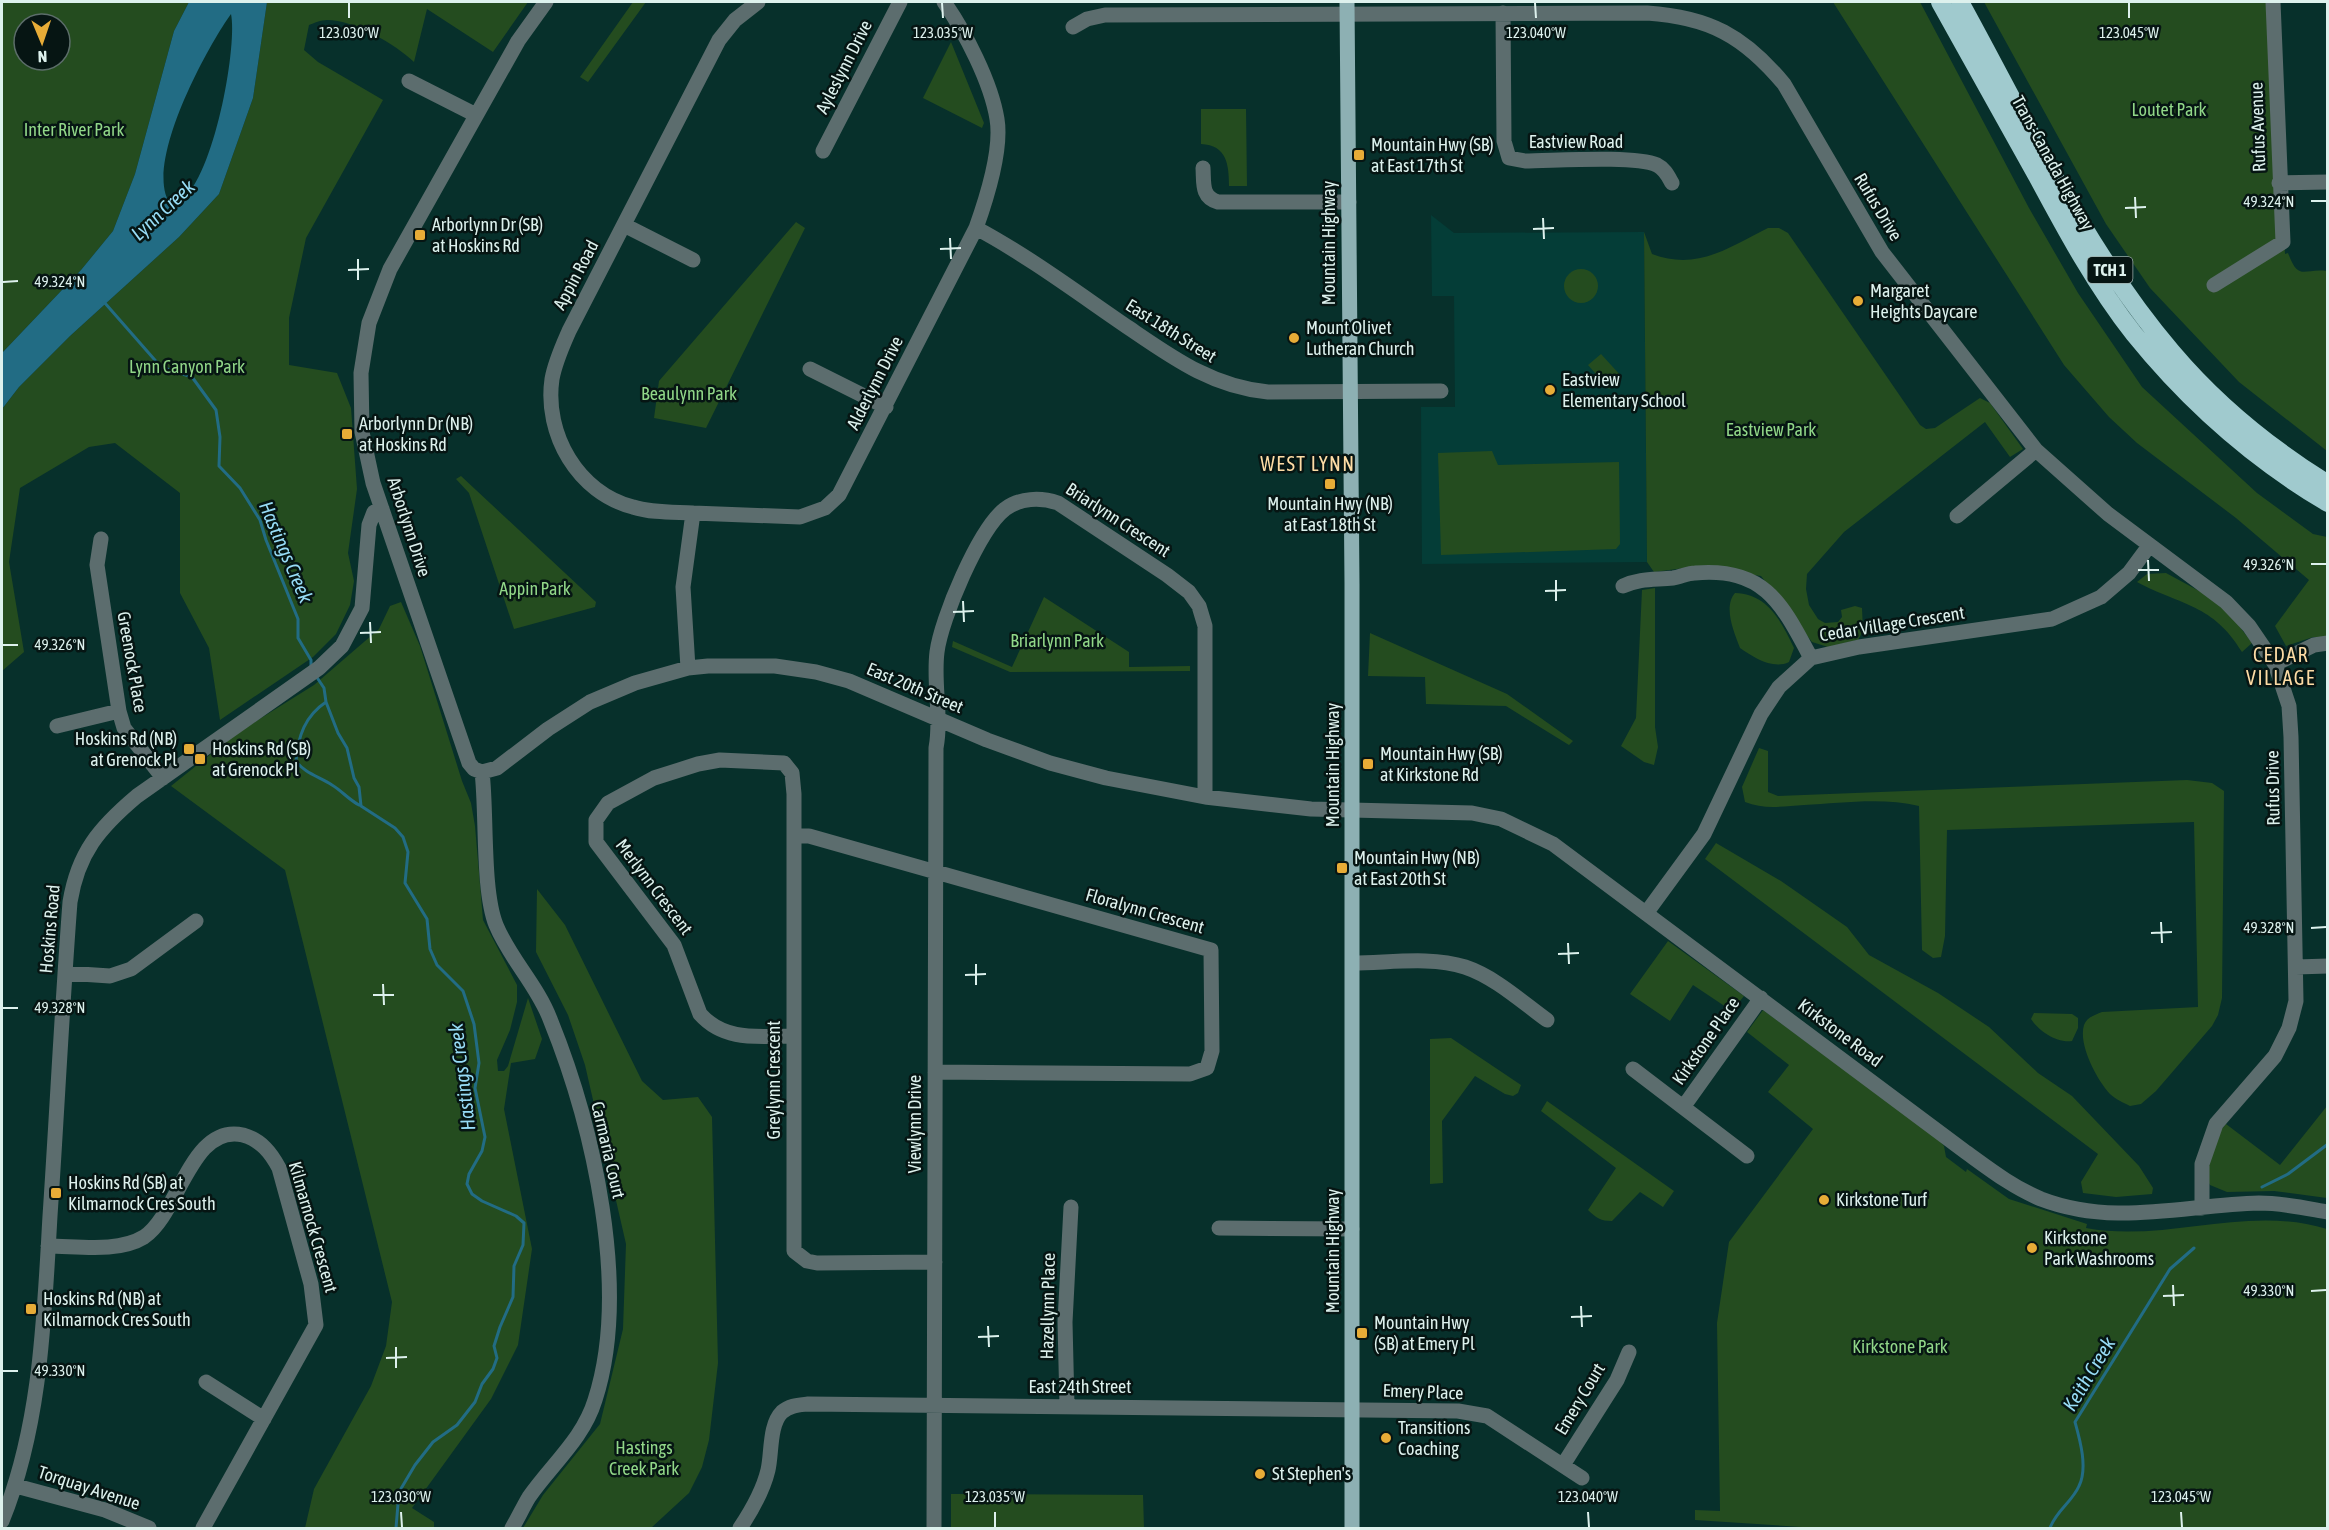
<svg xmlns="http://www.w3.org/2000/svg" width="2329" height="1530" viewBox="0 0 2329 1530" font-family="'Asap Condensed',sans-serif">
	<style>
		.built { fill: #043d37 }
		.green { fill: #244c1f; fill-rule: evenodd }
		.water { fill: #226c84; fill-rule: evenodd }
		.lines { fill: none; stroke-linecap: round; stroke-linejoin: round }
		.stream { stroke: #226c84; stroke-width: 3 }
		.minor { stroke: #5c6d6e; stroke-width: 15 }
		.major { stroke: #8db0b3; stroke-width: 15 }
		.highway { stroke: #a0cace; stroke-width: 18 }
		.ticks { fill: none; stroke: #ddf1ed; stroke-width: 2 }
		.poi-dot { fill: #e7ac37; stroke: #061513; stroke-width: 2 }
		.labels { text-anchor: middle; stroke-width: 5; stroke-linejoin: round; paint-order: stroke }
		.shield { fill: #061513; stroke: #9cafac; stroke-width: 1.5 }
		.shield-label { font-size: 16px; font-weight: bold; fill: #ddf1ed }
		.street-label { font-size: 18px; fill: #ddf1ed; stroke: #061513 }
		.park-label { font-size: 18px; fill: #91d788; stroke: #061513 }
		.poi-label { font-size: 18px; fill: #ddf1ed; stroke: #061513; text-anchor: start }
		.water-label { font-size: 20px; font-style: italic; fill: #97dcf6; stroke: #061513 }
		.neighbourhood-label { font-size: 20px; letter-spacing: 1.5px; fill: #fddca5; stroke: #061513 }
		.ticks-label { font-size: 15px; text-anchor: middle; fill: #ddf1ed; stroke: #061513; stroke-width: 5; stroke-linejoin: round; paint-order: stroke }
	</style>
	<rect width="100%" height="100%" fill="#07302b"/>
	<path class="built" d="M 1431,215 L 1454,233 L 1644,232 L 1647,562 L 1422,564 L 1421,407 L 1455,407 L 1454,296 L 1432,296 Z"/>
	<path class="green" d="M 2,2 L 189,2 L 174,31 L 135,174 L 113,231 L 81,270 L 2,353 ZM 24,24 L 60,24 L 60,60 L 24,60 Z
		M 267,2 L 528,2 L 493,52 L 427,9 L 414,62 C 395,44 354,20 327,20 C 321,20 314,23 309,25 L 304,50 L 318,62 L 383,100 L 306,238 L 289,318 L 289,365 L 337,373 L 351,408 L 357,489 L 348,553 L 354,581 L 350,605 L 336,634 L 313,657 L 220,720 L 209,648 L 180,593 L 180,493 L 115,443 L 89,447 L 20,488 L 9,562 L 24,652 L 2,671 L 2,409 L 19,387 L 70,336 L 179,237 L 219,194 L 253,98 Z
		M 633,2 L 646,2 L 588,82 L 580,77 Z
		M 1833,2 L 1920,2 L 2029,208 L 2078,293 L 2142,387 L 2257,493 L 2313,534 L 2327,537 L 2327,638 L 2313,637 L 2286,646 L 2275,626 L 2309,580 L 2236,518 L 2137,443 L 2109,417 L 2064,365 Z
		M 1984,2 L 2273,2 L 2285,254 L 2288,253 C 2299,282 2303,268 2327,271 L 2327,451 L 2239,382 L 2150,288 L 2106,224 Z
		M 951,42 L 984,123 L 982,128 L 923,98 Z
		M 1201,109 L 1246,109 L 1247,186 L 1229,186 C 1229,165 1227,145 1201,144 Z
		M 796,222 L 805,228 L 706,428 L 654,418 L 659,381 Z
		M 1768,228 L 1779,228 L 1788,233 L 1920,425 L 1926,429 L 1935,428 L 1980,398 L 1990,403 L 2023,449 L 2010,457 L 1985,422 L 1844,532 L 1807,574 L 1806,589 L 1809,605 L 1818,619 L 1825,623 L 1838,622 L 1842,617 L 1841,610 L 1855,606 L 1862,608 L 1863,631 L 1858,640 L 1828,647 L 1812,642 L 1761,576 L 1692,567 L 1654,572 L 1647,562 L 1644,232 L 1652,254 C 1697,271 1728,248 1768,228 Z
		M1564 286a17 17 0 1 1 34 0a17 17 0 1 1-34 0Z
		M 1601,354 L 1622,377 L 1609,389 L 1588,365 Z
		M 1492,451 L 1498,465 L 1619,462 L 1620,544 L 1616,549 L 1441,555 L 1438,453 Z
		M 461,476 L 596,602 L 595,607 L 514,629 L 469,493 L 456,479 Z
		M 2166,573 L 2201,592 L 2227,610 L 2252,643 L 2242,652 C 2213,604 2182,606 2137,582 L 2147,574 Z
		M 1655,588 L 1655,727 L 1658,747 L 1654,765 L 1644,762 L 1621,746 L 1636,718 L 1642,590 Z
		M 1735,593 C 1768,594 1781,621 1794,648 L 1789,662 C 1773,670 1753,657 1740,648 C 1734,632 1723,607 1735,593 Z
		M 1044,597 L 1129,652 L 1129,667 L 1190,666 L 1190,671 L 1010,672 L 952,647 L 953,641 L 1012,667 Z
		M 401,602 L 420,646 L 462,781 L 471,803 L 475,826 L 483,920 L 517,985 L 517,1002 L 510,1030 L 497,1060 L 498,1071 L 504,1071 L 508,1066 L 528,998 L 542,1039 L 535,1059 L 511,1063 L 504,1109 L 532,1249 L 518,1345 L 491,1399 L 412,1508 L 434,1522 L 434,1528 L 305,1528 L 314,1489 L 371,1386 L 386,1346 L 392,1302 L 285,870 L 171,786 L 237,733 L 314,685 L 379,629 L 390,606 Z
		M 1370,633 L 1507,694 L 1573,741 L 1569,745 L 1506,706 L 1426,704 L 1425,677 L 1368,676 Z
		M 1759,748 L 1768,751 L 1768,792 L 1778,796 L 2187,780 L 2212,783 L 2224,791 L 2222,998 L 2218,1015 L 2212,1026 L 2156,1091 L 2141,1104 L 2130,1106 C 2124,1103 2115,1099 2110,1094 C 2097,1080 2078,1045 2084,1025 C 2087,1017 2095,1015 2102,1012 L 2198,1007 L 2194,822 L 1947,830 L 1945,936 L 1941,957 L 1933,958 L 1922,950 L 1919,806 C 1883,797 1841,803 1804,805 C 1784,806 1764,810 1745,802 L 1742,787 Z
		M 1716,843 L 1781,881 L 1847,927 L 1869,955 L 1938,993 L 1989,1027 L 2038,1073 L 2072,1096 L 2139,1166 L 2153,1188 L 2152,1194 L 2116,1197 L 2083,1193 L 2081,1182 L 2098,1154 L 1705,859 Z
		M 537,889 L 565,925 L 642,1081 L 663,1100 L 698,1097 L 712,1117 L 718,1363 L 709,1440 L 702,1467 L 689,1493 L 651,1528 L 523,1528 L 543,1495 L 600,1424 L 623,1329 L 626,1244 L 585,1065 L 568,1015 L 536,952 Z
		M 1668,941 L 1744,996 L 1732,1011 L 1693,985 L 1670,1021 L 1630,994 Z
		M 1763,1010 L 1939,1140 L 1944,1146 L 1946,1157 L 1966,1172 L 1967,1169 L 2009,1199 L 2087,1224 L 2086,1228 C 2167,1243 2247,1204 2327,1229 L 2327,1528 L 1817,1528 L 1695,1520 L 1695,1510 L 1720,1511 L 1717,1323 L 1729,1242 L 1813,1129 L 1768,1092 L 1789,1065 L 1747,1032 Z
		M 2034,1013 L 2072,1014 L 2078,1018 L 2078,1028 L 2072,1041 C 2056,1043 2039,1031 2031,1019 Z
		M 1451,1038 L 1521,1085 L 1518,1093 L 1513,1096 L 1505,1094 L 1475,1076 L 1442,1121 L 1443,1183 L 1430,1184 L 1430,1039 Z
		M 1547,1101 L 1674,1191 L 1663,1207 L 1640,1192 L 1612,1221 C 1601,1221 1596,1218 1588,1210 L 1616,1168 L 1541,1111 Z
		M 2327,1106 L 2327,1198 L 2274,1191 L 2227,1192 L 2210,1185 L 2205,1176 L 2214,1138 L 2226,1124 L 2280,1165 Z
		M 951,1494 L 1143,1495 L 1144,1528 L 951,1528 Z"/>
	<path class="water" d="M 189,2 L 267,2 L 253,98 L 219,194 L 179,237 L 70,336 L 19,387 L 2,409 L 2,353 L 81,270 L 113,231 L 135,174 L 174,31 ZM 231,14 C 238,48 211,197 172,206 C 140,170 207,47 231,14 Z"/>
	<g class="lines">
		<path class="stream" d="M 104,302 L 161,367 L 192,377 L 216,410 L 220,437 L 219,466 L 240,488 L 260,520 L 266,540 L 298,619 L 298,638 L 311,660 L 311,668
			M 316,676 L 324,688 L 326,702 L 338,733 L 347,748 L 354,778 L 359,787 L 361,806 L 395,828 L 403,837 L 408,852 L 405,883 L 427,919 L 430,949 L 437,965 L 463,991 L 474,1024 L 479,1063 L 475,1088 L 485,1137 L 482,1151 L 469,1174 L 467,1184 L 472,1194 L 482,1201 L 516,1216 L 524,1223 L 523,1245 L 514,1266 L 513,1297 L 500,1327 L 494,1346 L 497,1358 L 493,1369 L 482,1384 L 475,1402 L 457,1425 L 433,1442 L 415,1465 L 399,1492 L 396,1528
			M 326,702 C 305,716 298,736 296,761 C 304,773 320,777 332,785 C 342,791 348,799 359,805
			M 2262,1187 L 2288,1174 L 2328,1144
			M 2050,1528 C 2056,1511 2072,1502 2079,1486 C 2088,1468 2080,1440 2075,1422 L 2170,1269 L 2194,1248"/>
		<path class="minor" d="M 1503,13 L 1504,141 L 1509,158 L 1525,161 C 1553,161 1634,155 1657,165 C 1665,169 1668,176 1672,183
			M 1073,27 L 1087,19 L 1105,15 L 1647,13 C 1709,17 1744,36 1784,84 L 1882,252 L 2036,450 L 2108,514 L 2226,602 L 2249,626 L 2275,664 L 2289,706 L 2291,737 L 2296,1001 L 2289,1028 L 2275,1056 L 2216,1124 L 2202,1164 L 2202,1208
			M 409,81 L 476,115
			M 823,151 L 900,2
			M 1203,168 C 1204,183 1201,197 1218,202 L 1349,202
			M 2279,183 L 2328,182
			M 624,225 L 693,260
			M 976,228 C 1030,257 1079,294 1129,328 C 1173,358 1213,387 1268,392 L 1441,391
			M 2214,285 L 2283,242 L 2273,2
			M 810,369 L 886,407
			M 693,513 C 673,512 652,513 633,507 C 578,493 544,434 552,379 C 555,362 562,347 569,331 L 719,40 L 735,20 L 758,2
			M 1957,516 L 2036,450
			M 101,539 L 97,565 L 119,711 L 124,728 L 163,778
			M 1623,586 C 1640,578 1655,580 1673,578 C 1680,577 1688,573 1695,573 C 1765,567 1782,604 1811,658
			M 2275,664 L 2314,645 L 2328,643
			M 688,668 L 683,587 L 693,513 L 800,517 L 825,508 L 839,495 L 976,228 C 986,200 1002,149 997,119 C 991,82 965,32 944,2
			M 57,726 L 119,711
			M 482,772 L 497,768 L 548,729 L 590,702 L 635,683 L 688,668 L 708,666 L 775,666 L 816,672 L 849,681 L 987,740 L 1050,763 L 1106,778 L 1205,797 L 1311,809 L 1472,813 L 1501,819 L 1553,844 L 1963,1150 C 1988,1168 2012,1187 2041,1199 C 2114,1227 2184,1205 2259,1203 C 2283,1203 2305,1208 2328,1212
			M 482,772 L 474,769 L 469,763 L 373,483 L 362,432 L 361,373 L 369,323 L 390,269 L 518,41 L 546,2
			M 482,772 C 487,813 482,890 496,925 C 510,959 537,985 550,1019 C 593,1125 631,1289 595,1400 C 583,1439 552,1464 529,1497 C 523,1507 518,1518 512,1528
			M 794,836 L 809,836 L 1211,950 L 1212,1051 L 1207,1068 L 1190,1074 L 935,1072
			M 1647,912 L 1704,834 L 1761,714 L 1779,687 L 1811,658 L 1859,647 L 2052,619 L 2101,597 L 2129,573 L 2149,546
			M 1353,963 C 1388,963 1431,956 1465,967 C 1495,977 1522,1002 1547,1020
			M 2296,967 L 2328,966
			M 65,973 L 110,976 L 131,969 L 196,921
			M 793,1036 C 759,1036 725,1042 700,1014 L 674,945 L 596,842 L 596,820 L 608,803 L 654,778 L 698,764 L 720,760 L 784,763 L 792,773 L 794,794 L 794,1251 L 807,1261 L 817,1263 L 935,1262
			M 1633,1069 L 1747,1156
			M 1684,1106 L 1761,998
			M 1219,1228 L 1352,1229
			M 48,1246 C 77,1246 118,1253 144,1237 C 179,1214 191,1123 243,1135 C 261,1140 271,1153 279,1168 L 311,1284 L 316,1325 L 203,1528
			M 206,1382 L 264,1419
			M 1067,1406 L 1065,1322 L 1071,1207
			M 1563,1465 L 1617,1380 L 1629,1352
			M 16,1486 L 105,1510 L 149,1528
			M 2,1521 C 41,1425 44,1319 50,1216 C 57,1112 62,1007 70,902 C 78,853 99,828 137,796 L 319,668 L 342,646 L 362,608 L 369,525 L 374,512 L 382,509
			M 740,1528 C 752,1510 763,1491 768,1470 C 772,1453 769,1425 782,1412 C 790,1405 799,1405 808,1404 L 1458,1411 L 1487,1416 L 1582,1478
			M 934,1528 L 936,748 C 942,716 933,684 937,652 C 941,619 979,529 1005,509 C 1020,498 1040,497 1058,503 L 1167,575 L 1189,592 L 1199,606 L 1205,626 L 1205,797"/>
		<path class="major" d="M 1347,2 L 1352,584 L 1352,1528"/>
		<path class="highway" d="M 1940,2 C 1972,60 2005,118 2037,176 C 2066,230 2096,286 2134,334 C 2189,402 2253,459 2328,503
			M 1960,2 C 2024,118 2086,252 2172,352 C 2216,404 2270,448 2328,484"/>
	</g>
	<path class="ticks" d="M 349,3 L 349,18M 942,3 L 943,18M 1535,3 L 1536,18M 2129,3 L 2129,18M 2135,197 L 2136,218M 2311,201 L 2326,201M 2125,208 L 2146,207M 1543,218 L 1544,239M 1533,229 L 1554,228M 950,238 L 951,259M 940,249 L 961,248M 358,259 L 358,280M 348,270 L 369,269M 3,282 L 18,281M 2148,560 L 2149,581M 2311,564 L 2326,564M 2138,570 L 2159,570M 1556,580 L 1556,601M 1545,591 L 1566,590M 963,601 L 964,622M 953,612 L 974,611M 370,622 L 371,643M 360,633 L 381,632M 3,645 L 18,645M 2161,922 L 2162,943M 2311,928 L 2326,927M 2151,933 L 2172,932M 1568,943 L 1569,964M 1558,954 L 1579,953M 976,964 L 976,985M 965,975 L 986,974M 383,984 L 384,1005M 373,995 L 394,995M 3,1008 L 18,1008M 2173,1285 L 2174,1306M 2311,1291 L 2326,1290M 2163,1296 L 2184,1295M 1581,1306 L 1582,1327M 1571,1317 L 1592,1316M 988,1326 L 989,1347M 978,1337 L 999,1336M 396,1347 L 396,1368M 386,1358 L 407,1357M 3,1371 L 18,1371M 401,1512 L 402,1527M 995,1512 L 995,1527M 1588,1512 L 1589,1527M 2181,1512 L 2182,1527"/>
	<g class="poi-dot">
		<rect x="1353" y="149" width="12" height="12" rx="3"/>
		<rect x="414" y="229" width="12" height="12" rx="3"/>
		<circle cx="1858" cy="301" r="6"/>
		<circle cx="1294" cy="338" r="6"/>
		<circle cx="1550" cy="390" r="6"/>
		<rect x="341" y="428" width="12" height="12" rx="3"/>
		<rect x="1324" y="478" width="12" height="12" rx="3"/>
		<rect x="183" y="743" width="12" height="12" rx="3"/>
		<rect x="194" y="753" width="12" height="12" rx="3"/>
		<rect x="1362" y="758" width="12" height="12" rx="3"/>
		<rect x="1336" y="862" width="12" height="12" rx="3"/>
		<rect x="50" y="1187" width="12" height="12" rx="3"/>
		<circle cx="1824" cy="1200" r="6"/>
		<circle cx="2032" cy="1248" r="6"/>
		<rect x="25" y="1303" width="12" height="12" rx="3"/>
		<rect x="1356" y="1327" width="12" height="12" rx="3"/>
		<circle cx="1386" cy="1438" r="6"/>
		<circle cx="1260" cy="1474" r="6"/>
	</g>
	<g class="labels">
		<rect class="shield" x="2087.5" y="257" width="45" height="26" rx="4.5"/>
		<g class="shield-label">
			<text x="2110" y="276">TCH 1</text>
		</g>
		<g class="street-label">
			<text transform="translate(844 67) rotate(-63)" y="6">Ayleslynn Drive</text>
			<text transform="translate(2258 127) rotate(-92)" y="6">Rufus Avenue</text>
			<text x="1576" y="148">Eastview Road</text>
			<text transform="translate(2053 163) rotate(61)" y="6">Trans-Canada Highway</text>
			<text transform="translate(1878 207) rotate(59)" y="6">Rufus Drive</text>
			<text transform="translate(1329 243) rotate(-90)" y="6">Mountain Highway</text>
			<text transform="translate(576 275) rotate(-62)" y="6">Appin Road</text>
			<text transform="translate(1171 331) rotate(32)" y="6">East 18th Street</text>
			<text transform="translate(875 383) rotate(-63)" y="6">Alderlynn Drive</text>
			<text transform="translate(1118 520) rotate(33)" y="6">Briarlynn Crescent</text>
			<text transform="translate(409 527) rotate(72)" y="6">Arborlynn Drive</text>
			<text transform="translate(1892 624) rotate(-9)" y="6">Cedar Village Crescent</text>
			<text transform="translate(132 662) rotate(80)" y="6">Greenock Place</text>
			<text transform="translate(915 688) rotate(23)" y="6">East 20th Street</text>
			<text transform="translate(1333 765) rotate(-90)" y="6">Mountain Highway</text>
			<text transform="translate(2273 788) rotate(-91)" y="6">Rufus Drive</text>
			<text transform="translate(654 887) rotate(53)" y="6">Merlynn Crescent</text>
			<text transform="translate(1145 911) rotate(16)" y="6">Floralynn Crescent</text>
			<text transform="translate(50 929) rotate(-85)" y="6">Hoskins Road</text>
			<text transform="translate(1840 1033) rotate(37)" y="6">Kirkstone Road</text>
			<text transform="translate(1706 1041) rotate(-55)" y="6">Kirkstone Place</text>
			<text transform="translate(774 1080) rotate(-90)" y="6">Greylynn Crescent</text>
			<text transform="translate(915 1124) rotate(-90)" y="6">Viewlynn Drive</text>
			<text transform="translate(608 1150) rotate(77)" y="6">Carmaria Court</text>
			<text transform="translate(313 1227) rotate(74)" y="6">Kilmarnock Crescent</text>
			<text transform="translate(1333 1251) rotate(-90)" y="6">Mountain Highway</text>
			<text transform="translate(1048 1306) rotate(-89)" y="6">Hazellynn Place</text>
			<text x="1080" y="1393">East 24th Street</text>
			<text transform="translate(1423 1392) rotate(2)" y="6">Emery Place</text>
			<text transform="translate(1580 1399) rotate(-59)" y="6">Emery Court</text>
			<text transform="translate(89 1488) rotate(18)" y="6">Torquay Avenue</text>
		</g>
		<g class="park-label">
			<text x="2169" y="116">Loutet Park</text>
			<text x="74" y="136">Inter River Park</text>
			<text x="187" y="373">Lynn Canyon Park</text>
			<text x="689" y="400">Beaulynn Park</text>
			<text x="1771" y="436">Eastview Park</text>
			<text x="535" y="595">Appin Park</text>
			<text x="1057" y="647">Briarlynn Park</text>
			<text x="1900" y="1353">Kirkstone Park</text>
			<text x="644" y="1454">Hastings<tspan x="644" dy="21">Creek Park</tspan></text>
		</g>
		<g class="poi-label">
			<text x="1371" y="151">Mountain Hwy (SB)<tspan x="1371" dy="21">at East 17th St</tspan></text>
			<text x="432" y="231">Arborlynn Dr (SB)<tspan x="432" dy="21">at Hoskins Rd</tspan></text>
			<text x="1870" y="297">Margaret<tspan x="1870" dy="21">Heights Daycare</tspan></text>
			<text x="1306" y="334">Mount Olivet<tspan x="1306" dy="21">Lutheran Church</tspan></text>
			<text x="1562" y="386">Eastview<tspan x="1562" dy="21">Elementary School</tspan></text>
			<text x="359" y="430">Arborlynn Dr (NB)<tspan x="359" dy="21">at Hoskins Rd</tspan></text>
			<text x="1330" y="510" text-anchor="middle">Mountain Hwy (NB)<tspan x="1330" dy="21">at East 18th St</tspan></text>
			<text x="177" y="745" text-anchor="end">Hoskins Rd (NB)<tspan x="177" dy="21">at Grenock Pl</tspan></text>
			<text x="212" y="755">Hoskins Rd (SB)<tspan x="212" dy="21">at Grenock Pl</tspan></text>
			<text x="1380" y="760">Mountain Hwy (SB)<tspan x="1380" dy="21">at Kirkstone Rd</tspan></text>
			<text x="1354" y="864">Mountain Hwy (NB)<tspan x="1354" dy="21">at East 20th St</tspan></text>
			<text x="68" y="1189">Hoskins Rd (SB) at<tspan x="68" dy="21">Kilmarnock Cres South</tspan></text>
			<text x="1836" y="1206">Kirkstone Turf</text>
			<text x="2044" y="1244">Kirkstone<tspan x="2044" dy="21">Park Washrooms</tspan></text>
			<text x="43" y="1305">Hoskins Rd (NB) at<tspan x="43" dy="21">Kilmarnock Cres South</tspan></text>
			<text x="1374" y="1329">Mountain Hwy<tspan x="1374" dy="21">(SB) at Emery Pl</tspan></text>
			<text x="1398" y="1434">Transitions<tspan x="1398" dy="21">Coaching</tspan></text>
			<text x="1272" y="1480">St Stephen's</text>
		</g>
		<g class="water-label">
			<text transform="translate(163 210) rotate(-43)" y="7">Lynn Creek</text>
			<text transform="translate(286 552) rotate(67)" y="7">Hastings Creek</text>
			<text transform="translate(462 1077) rotate(-97)" y="7">Hastings Creek</text>
			<text transform="translate(2089 1374) rotate(-59)" y="7">Keith Creek</text>
		</g>
		<g class="neighbourhood-label">
			<text x="1308" y="471">WEST LYNN</text>
			<text x="2281" y="662">CEDAR<tspan x="2281" dy="23">VILLAGE</tspan></text>
		</g>
	</g>
	<g class="ticks-label">
		<text x="349" y="38">123.030°W</text>
		<text x="943" y="38">123.035°W</text>
		<text x="1536" y="38">123.040°W</text>
		<text x="2129" y="38">123.045°W</text>
		<text x="2269" y="207">49.324°N</text>
		<text x="60" y="287">49.324°N</text>
		<text x="2269" y="570">49.326°N</text>
		<text x="60" y="650">49.326°N</text>
		<text x="2269" y="933">49.328°N</text>
		<text x="60" y="1013">49.328°N</text>
		<text x="2269" y="1296">49.330°N</text>
		<text x="60" y="1376">49.330°N</text>
		<text x="401" y="1502">123.030°W</text>
		<text x="995" y="1502">123.035°W</text>
		<text x="1588" y="1502">123.040°W</text>
		<text x="2181" y="1502">123.045°W</text>
	</g>
	<rect width="2329" height="1530" fill="none" stroke="#ddf1ed" stroke-width="6"/>
	<g transform="translate(42 42) rotate(178)"><circle r="28" fill="#061513" stroke="#5c6d6a" stroke-width="1.5"/>
	<path d="M0-4.5L10 22L0 15L-10 22Z" fill="#e7ac37"/>
	<text y="-9" font-size="16" font-weight="bold" text-anchor="middle" fill="#ddf1ed">N</text>
	</g>
</svg>
